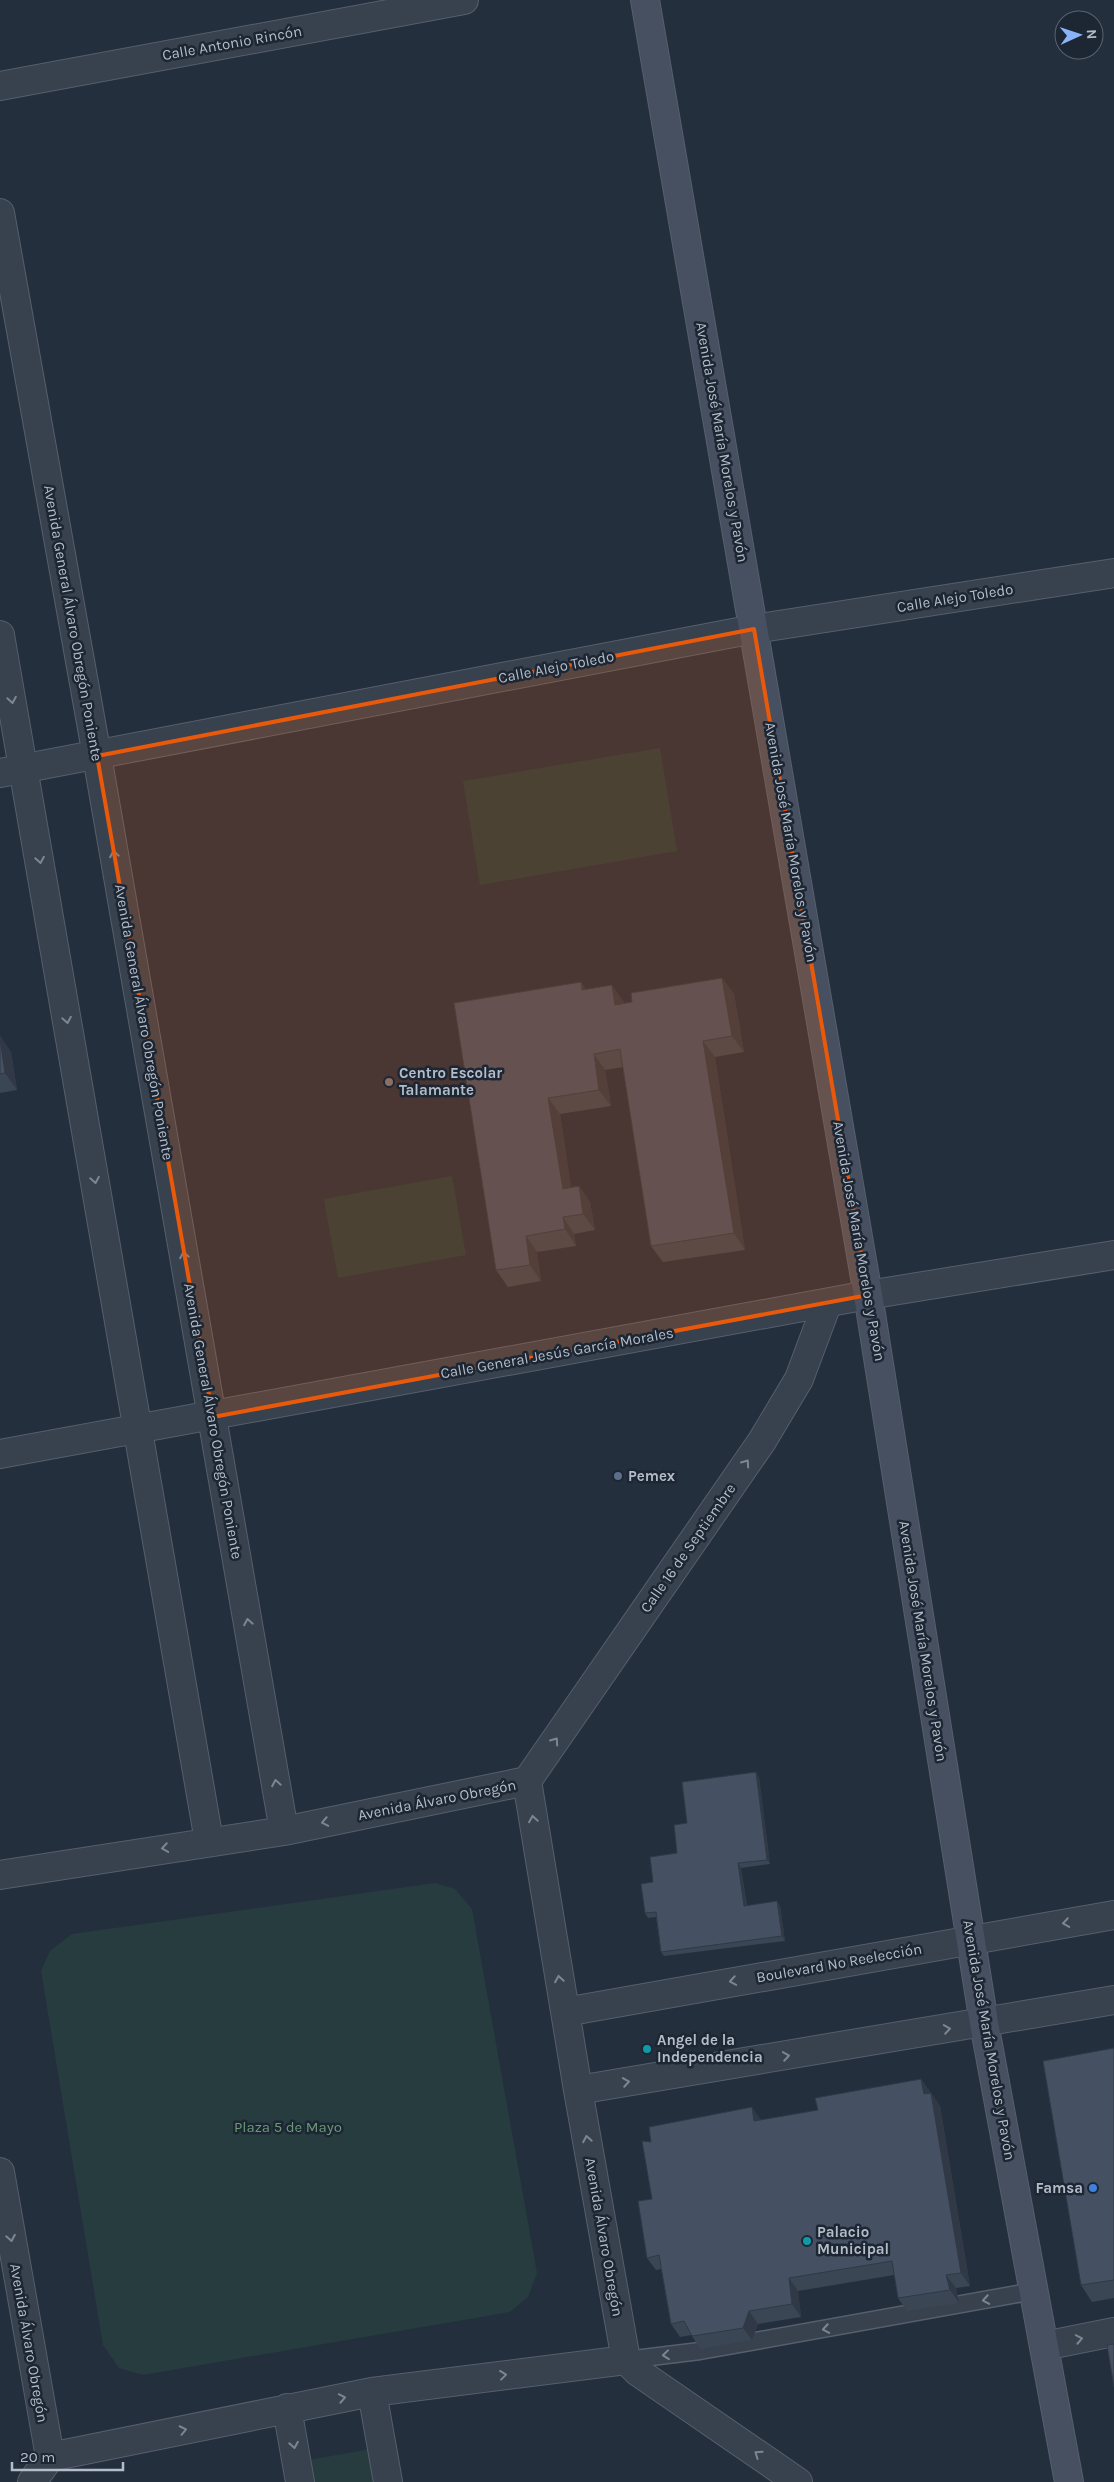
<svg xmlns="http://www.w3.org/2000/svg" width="1114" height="2482" viewBox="0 0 1114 2482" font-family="Karla,sans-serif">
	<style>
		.green { fill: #263c3f }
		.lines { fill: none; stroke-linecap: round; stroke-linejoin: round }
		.lane-casing { stroke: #565f6c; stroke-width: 19 }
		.street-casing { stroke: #565f6c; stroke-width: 30 }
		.secondary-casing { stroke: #565f6c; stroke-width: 30 }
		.lane { stroke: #38414e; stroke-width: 16 }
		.street { stroke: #38414e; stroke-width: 28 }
		.secondary { stroke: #465061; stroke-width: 28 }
		.wall { fill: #3b4654 }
		.shaded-wall { fill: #303945 }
		.building { fill: #455162; stroke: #303945 }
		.oneway { stroke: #7c8592 }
		.marked { fill: #e8590c; fill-opacity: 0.2; stroke: #e8590c; stroke-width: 4; stroke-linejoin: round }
		.education-dot { fill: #8d6e63; stroke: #1d2633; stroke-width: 2 }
		.service-dot { fill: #5c6f8a; stroke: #1d2633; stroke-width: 2 }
		.culture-dot { fill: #0f9aa8; stroke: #1d2633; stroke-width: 2 }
		.shop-dot { fill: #3f7fe0; stroke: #1d2633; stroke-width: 2 }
		.labels { text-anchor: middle; stroke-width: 5; stroke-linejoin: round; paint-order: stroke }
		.street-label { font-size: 15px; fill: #b4bcc9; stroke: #1d2633 }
		.poi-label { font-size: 15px; font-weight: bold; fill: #b4bcc9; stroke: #1d2633; text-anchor: start }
		.park-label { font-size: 15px; fill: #6b9a76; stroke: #1d2633 }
	</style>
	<rect width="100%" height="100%" fill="#242f3e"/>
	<path class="green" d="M 660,748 L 677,851 L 480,885 L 463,781 Z
		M 452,1176 L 466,1255 L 338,1278 L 324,1199 Z
		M 435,1883 L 455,1889 L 472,1909 L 537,2273 L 528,2297 L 510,2312 L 143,2375 L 119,2368 L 103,2345 L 41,1971 L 50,1951 L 72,1934 Z
		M 382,2447 L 388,2482 L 300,2482 L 297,2462 Z"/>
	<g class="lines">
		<defs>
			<path id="lane" d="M 626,2360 L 700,2351 L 1034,2291"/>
			<path id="street" d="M 0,86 L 464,0
				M 0,213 L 97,756 L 284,1831
				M 0,635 L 209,1841
				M 0,773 L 754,629 L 1114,573
				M 0,1454 L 868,1295 L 1114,1255
				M 527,1781 L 578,2090 L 626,2360
				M 527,1781 L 762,1441 L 799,1379 L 827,1304
				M 0,1875 L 284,1831 L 527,1781
				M 565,2012 L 1114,1915
				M 578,2090 L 1114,2000
				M 0,2172 L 50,2457
				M 1044,2346 L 1114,2332
				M 626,2360 L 638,2372 L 798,2482
				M 372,2392 L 388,2482
				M 287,2408 L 300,2482
				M 50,2457 L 372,2392 L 626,2360
				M 32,2482 L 50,2457"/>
			<path id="secondary" d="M 645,0 L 868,1295 L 984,2023 L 1069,2482"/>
		</defs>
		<use href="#lane" class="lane-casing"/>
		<use href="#street" class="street-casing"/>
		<use href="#secondary" class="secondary-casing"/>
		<use href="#lane" class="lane"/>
		<use href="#street" class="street"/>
		<use href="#secondary" class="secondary"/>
	</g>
	<path class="wall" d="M 722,978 L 734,994 L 744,1052 L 715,1057 L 745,1250 L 663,1262 L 651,1246 L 623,1067 L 605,1070 L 611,1106 L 560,1114 L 571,1187 L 579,1186 L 590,1202 L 595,1230 L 574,1234 L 576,1246 L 537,1252 L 541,1281 L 508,1287 L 496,1270 L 581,982 L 586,990 L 624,1002 L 624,1003 L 632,1002 Z
		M 0,1036 L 11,1052 L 17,1090 L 0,1093 Z
		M 759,1777 L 770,1864 L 741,1868 L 747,1906 L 777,1901 L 780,1906 L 785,1941 L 664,1956 L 661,1952 L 656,1917 L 648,1918 L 645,1913 L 653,1882 L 677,1853 L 687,1823 Z
		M 1114,2048 L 1114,2298 L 1092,2302 L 1081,2285 Z
		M 921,2079 L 940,2106 L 970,2286 L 956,2288 L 959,2303 L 907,2311 L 898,2298 L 894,2275 L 798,2291 L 801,2317 L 758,2324 L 752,2340 L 701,2349 L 691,2335 L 680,2337 L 671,2324 L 661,2269 L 656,2270 L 647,2258 L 652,2199 L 651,2142 L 761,2120 L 818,2110 Z"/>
	<path class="shaded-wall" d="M 722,978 L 734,994 L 744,1052 L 732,1036 Z
		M 581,982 L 593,999 L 582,990 Z
		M 612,985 L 624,1002 L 627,1021 L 615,1005 Z
		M 0,1036 L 11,1052 L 17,1090 L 5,1073 Z
		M 703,1041 L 715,1057 L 745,1250 L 734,1233 Z
		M 594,1054 L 605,1070 L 611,1106 L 599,1090 Z
		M 548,1098 L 560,1114 L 574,1205 L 563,1189 Z
		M 579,1186 L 590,1202 L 595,1230 L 583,1214 Z
		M 563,1217 L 574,1234 L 576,1246 L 565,1229 Z
		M 526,1236 L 537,1252 L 541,1281 L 530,1265 Z
		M 756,1772 L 759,1777 L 770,1864 L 767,1860 Z
		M 738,1863 L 741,1868 L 747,1911 L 744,1906 Z
		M 777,1901 L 780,1906 L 785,1941 L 782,1936 Z
		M 921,2079 L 930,2092 L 933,2106 L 931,2093 L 940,2106 L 970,2286 L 961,2273 Z
		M 752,2107 L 761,2120 L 754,2121 Z
		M 946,2275 L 956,2288 L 959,2303 L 950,2290 Z
		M 789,2278 L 798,2291 L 801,2317 L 792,2304 Z
		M 749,2311 L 758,2324 L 752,2340 L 743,2328 Z"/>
	<path class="building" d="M 722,978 L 732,1036 L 703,1041 L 734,1233 L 651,1246 L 620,1049 L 594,1054 L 599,1090 L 548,1098 L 563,1189 L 579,1186 L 583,1214 L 563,1217 L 565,1229 L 526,1236 L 530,1265 L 496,1270 L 454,1003 L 581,982 L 582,990 L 612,985 L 615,1005 L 632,1002 L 631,993 Z
		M 0,1038 L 5,1073 L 0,1074 Z
		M 756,1772 L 767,1860 L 738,1863 L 744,1906 L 777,1901 L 782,1936 L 661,1952 L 656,1912 L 645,1913 L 641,1884 L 653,1882 L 650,1857 L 677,1853 L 674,1825 L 687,1823 L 682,1782 Z
		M 1114,2048 L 1114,2280 L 1081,2285 L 1043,2061 Z
		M 921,2079 L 924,2094 L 931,2093 L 961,2273 L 946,2275 L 950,2290 L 898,2298 L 892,2261 L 789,2278 L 792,2304 L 749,2311 L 743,2328 L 692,2336 L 684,2321 L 671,2324 L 659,2255 L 647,2258 L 638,2201 L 652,2199 L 642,2141 L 651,2142 L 649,2127 L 752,2107 L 754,2121 L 818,2110 L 815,2098 Z
		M 1114,2344 L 1114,2387 L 1107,2345 Z"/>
	<defs><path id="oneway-chevron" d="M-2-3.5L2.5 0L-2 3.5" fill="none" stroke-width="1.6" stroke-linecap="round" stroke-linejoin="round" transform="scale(1.25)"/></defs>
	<g class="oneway">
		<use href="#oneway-chevron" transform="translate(12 700) rotate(80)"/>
		<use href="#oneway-chevron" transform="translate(114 854) rotate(-100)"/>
		<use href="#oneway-chevron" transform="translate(40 860) rotate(80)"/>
		<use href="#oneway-chevron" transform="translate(67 1020) rotate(80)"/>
		<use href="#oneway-chevron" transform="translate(95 1180) rotate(80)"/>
		<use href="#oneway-chevron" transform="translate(184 1255) rotate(-100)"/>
		<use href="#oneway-chevron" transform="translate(746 1463) rotate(-55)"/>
		<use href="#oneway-chevron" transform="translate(248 1622) rotate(-100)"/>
		<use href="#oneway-chevron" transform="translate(555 1741) rotate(-55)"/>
		<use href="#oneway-chevron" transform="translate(276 1783) rotate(-100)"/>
		<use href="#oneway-chevron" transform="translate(533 1819) rotate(-99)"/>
		<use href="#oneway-chevron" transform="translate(325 1822) rotate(169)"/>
		<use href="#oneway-chevron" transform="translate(165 1848) rotate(171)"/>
		<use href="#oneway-chevron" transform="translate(1066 1923) rotate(171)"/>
		<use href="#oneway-chevron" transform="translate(559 1979) rotate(-99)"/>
		<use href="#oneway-chevron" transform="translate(733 1981) rotate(170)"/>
		<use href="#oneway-chevron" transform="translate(947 2029) rotate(-9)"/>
		<use href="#oneway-chevron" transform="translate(786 2056) rotate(-9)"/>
		<use href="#oneway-chevron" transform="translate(626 2082) rotate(-9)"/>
		<use href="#oneway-chevron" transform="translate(587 2139) rotate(-100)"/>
		<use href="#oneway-chevron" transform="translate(11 2238) rotate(80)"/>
		<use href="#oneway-chevron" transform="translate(986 2300) rotate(170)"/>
		<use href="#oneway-chevron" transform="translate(826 2329) rotate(170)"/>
		<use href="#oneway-chevron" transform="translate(1079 2339) rotate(-11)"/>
		<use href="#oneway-chevron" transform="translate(666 2355) rotate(174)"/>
		<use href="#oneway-chevron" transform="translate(503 2375) rotate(-7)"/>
		<use href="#oneway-chevron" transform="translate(342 2398) rotate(-11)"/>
		<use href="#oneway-chevron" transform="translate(183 2430) rotate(-12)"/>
		<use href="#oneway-chevron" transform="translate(294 2445) rotate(80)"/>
		<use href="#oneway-chevron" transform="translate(758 2454) rotate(-145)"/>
	</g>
	<path class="marked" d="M 754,629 L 868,1295 L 213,1417 L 97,756 Z"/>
	<circle class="education-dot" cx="389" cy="1082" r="5"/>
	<circle class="service-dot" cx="618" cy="1476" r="5"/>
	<g class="culture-dot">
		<circle cx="647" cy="2049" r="5"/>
		<circle cx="807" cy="2241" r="5"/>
	</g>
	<circle class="shop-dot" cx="1093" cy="2188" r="5"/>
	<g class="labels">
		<g class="street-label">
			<text transform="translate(232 43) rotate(-10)" y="5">Calle Antonio Rincón</text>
			<text transform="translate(722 442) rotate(80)" y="5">Avenida José María Morelos y Pavón</text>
			<text transform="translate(955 598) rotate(-9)" y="5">Calle Alejo Toledo</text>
			<text transform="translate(73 623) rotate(80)" y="5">Avenida General Álvaro Obregón Poniente</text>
			<text transform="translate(556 667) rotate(-11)" y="5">Calle Alejo Toledo</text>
			<text transform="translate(791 842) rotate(80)" y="5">Avenida José María Morelos y Pavón</text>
			<text transform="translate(144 1022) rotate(80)" y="5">Avenida General Álvaro Obregón Poniente</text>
			<text transform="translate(859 1241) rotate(80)" y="5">Avenida José María Morelos y Pavón</text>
			<text transform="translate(557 1353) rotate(-10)" y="5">Calle General Jesús García Morales</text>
			<text transform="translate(213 1421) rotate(80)" y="5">Avenida General Álvaro Obregón Poniente</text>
			<text transform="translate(688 1548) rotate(-55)" y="5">Calle 16 de Septiembre</text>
			<text transform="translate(923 1641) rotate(81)" y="5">Avenida José María Morelos y Pavón</text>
			<text transform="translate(437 1800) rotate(-11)" y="5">Avenida Álvaro Obregón</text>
			<text transform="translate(839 1963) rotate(-10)" y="5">Boulevard No Reelección</text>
			<text transform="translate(989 2040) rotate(80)" y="5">Avenida José María Morelos y Pavón</text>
			<text transform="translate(604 2237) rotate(80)" y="5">Avenida Álvaro Obregón</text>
			<text transform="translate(29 2343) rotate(80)" y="5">Avenida Álvaro Obregón</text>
		</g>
		<g class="poi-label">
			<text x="399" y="1078">Centro Escolar<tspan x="399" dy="17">Talamante</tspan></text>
			<text x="628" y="1481">Pemex</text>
			<text x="657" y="2045">Angel de la<tspan x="657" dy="17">Independencia</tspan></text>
			<text x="1083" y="2193" text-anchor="end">Famsa</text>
			<text x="817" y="2237">Palacio<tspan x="817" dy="17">Municipal</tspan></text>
		</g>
		<g class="park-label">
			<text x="288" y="2132">Plaza 5 de Mayo</text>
		</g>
	</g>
	<g transform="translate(1079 35) rotate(87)"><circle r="24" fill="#1d2633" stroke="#59626f"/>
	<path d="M0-4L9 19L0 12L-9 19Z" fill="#8ab4f8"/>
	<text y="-8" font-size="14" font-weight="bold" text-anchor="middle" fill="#b4bcc9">N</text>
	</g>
	<path d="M12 2462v8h111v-8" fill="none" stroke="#b4bcc9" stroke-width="2.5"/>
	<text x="20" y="2462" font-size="15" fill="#b4bcc9" stroke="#1d2633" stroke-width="4" paint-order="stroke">20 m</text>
</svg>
